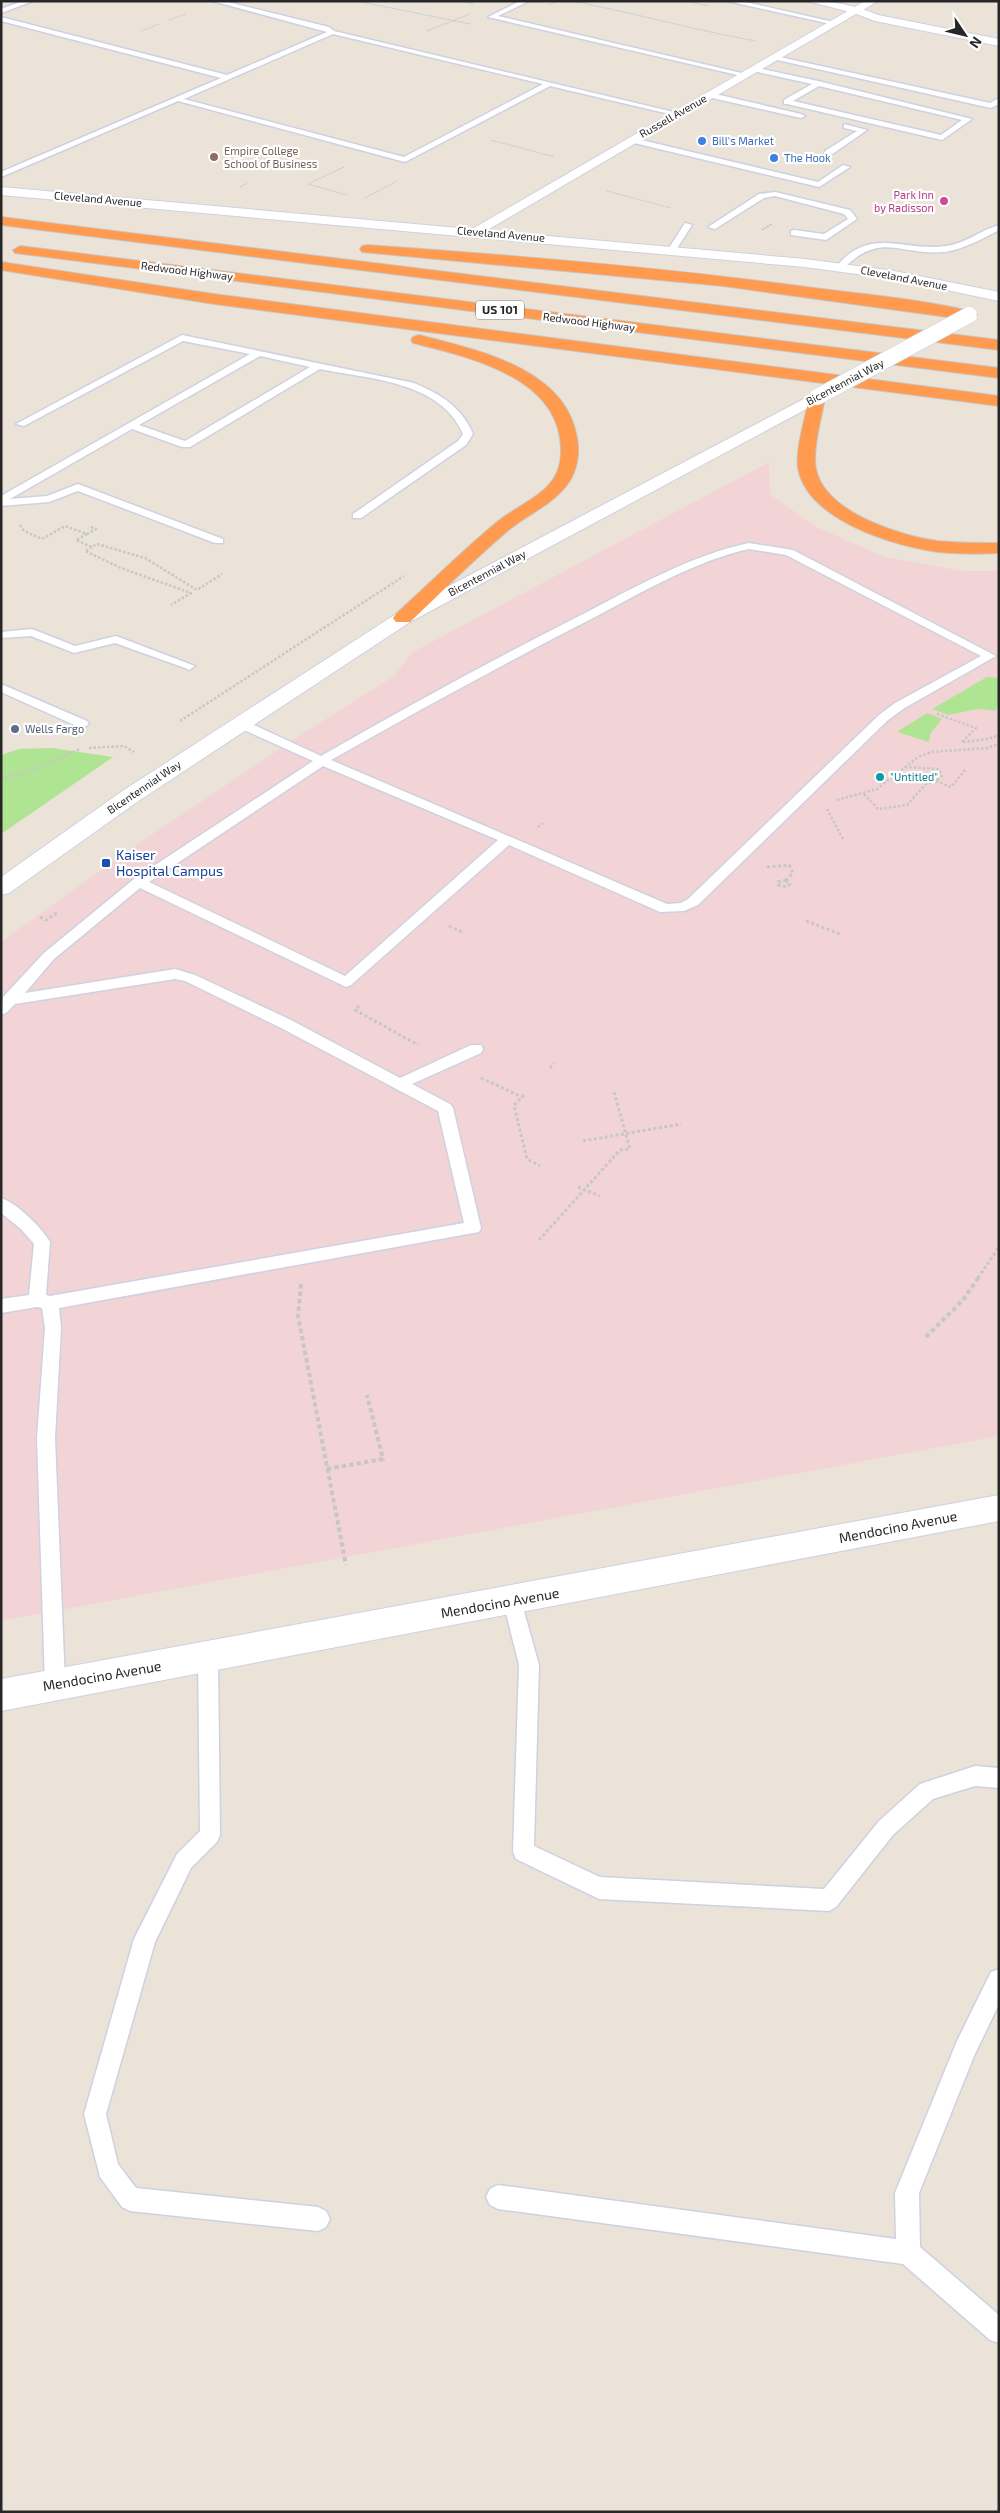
<svg xmlns="http://www.w3.org/2000/svg" width="1000" height="2513" viewBox="0 0 1000 2513" font-family="'Exo 2',sans-serif">
	<style>
		.medical { fill: #f3d4d6 }
		.green { fill: #aee492 }
		.lines { fill: none; stroke-linecap: round; stroke-linejoin: round }
		.lane-casing { stroke: #cdd1e1; stroke-width: 3 }
		.street-casing { stroke: #cdd1e1; stroke-width: 2 }
		.secondary-casing { stroke: #cdd1e1; stroke-width: 2 }
		.highway-casing { stroke: #c7c7c7; stroke-width: 2 }
		.path-far4 { stroke: #c7c7c7; stroke-width: 1; stroke-dasharray: 2 1; stroke-linecap: butt }
		.path-far3 { stroke: #c7c7c7; stroke-width: 2; stroke-dasharray: 2 1; stroke-linecap: butt }
		.path-far2 { stroke: #c7c7c7; stroke-width: 2.5; stroke-dasharray: 2.5 2; stroke-linecap: butt }
		.path-far1 { stroke: #c7c7c7; stroke-width: 3; stroke-dasharray: 3 2.5; stroke-linecap: butt }
		.path { stroke: #c7c7c7; stroke-width: 4; stroke-dasharray: 4.5 3; stroke-linecap: butt }
		.lane { fill: #fff; fill-rule: evenodd }
		.street { fill: #fff; fill-rule: evenodd }
		.secondary { fill: #fff; fill-rule: evenodd }
		.highway { fill: #ff9a4f; fill-rule: evenodd }
		.secondary-bridge-casing { stroke: #cdd1e1; stroke-width: 17; stroke-linecap: butt }
		.secondary-bridge { stroke: #fff; stroke-width: 16 }
		.shop-dot { fill: #3f7fe0; stroke: #fff; stroke-width: 2 }
		.education-dot { fill: #8d6e63; stroke: #fff; stroke-width: 2 }
		.hotel-dot { fill: #d1479c; stroke: #fff; stroke-width: 2 }
		.service-dot { fill: #5c6f8a; stroke: #fff; stroke-width: 2 }
		.culture-dot { fill: #0f9aa8; stroke: #fff; stroke-width: 2 }
		.transit-dot { fill: #1a4fb4; stroke: #fff; stroke-width: 2 }
		.labels { text-anchor: middle; stroke-width: 4.5; stroke-linejoin: round; paint-order: stroke }
		.far-street-label { font-size: 11px; fill: #272727; stroke: #fff }
		.far-shop-label { font-size: 11px; fill: #366cbe; stroke: #fff; text-anchor: start }
		.far-education-label { font-size: 11px; fill: #785e54; stroke: #fff; text-anchor: start }
		.far-hotel-label { font-size: 11px; fill: #b23c85; stroke: #fff; text-anchor: end }
		.far-service-label { font-size: 11px; fill: #4e5e75; stroke: #fff; text-anchor: start }
		.far-culture-label { font-size: 11px; fill: #0d838f; stroke: #fff; text-anchor: start }
		.shield { fill: #fff; stroke: #686868; stroke-width: 1 }
		.shield-label { font-size: 12px; font-weight: bold; fill: #272727 }
		.transit-label { font-size: 14px; fill: #164399; stroke: #fff; text-anchor: start }
		.street-label { font-size: 14px; fill: #272727; stroke: #fff }
	</style>
	<rect width="100%" height="100%" fill="#ebe3d8"/>
	<path class="medical" d="M 769,462 L 770,494 L 816,527 L 885,557 L 962,571 L 999,571 L 999,1436 L 1,1621 L 1,942 L 139,843 L 299,736 L 393,677 L 413,652 Z"/>
	<path class="green" d="M 987,677 L 999,678 L 999,700 L 996,711 L 978,709 L 948,715 L 932,709 Z
		M 927,713 L 942,719 L 930,734 L 929,742 L 897,732 Z
		M 52,748 L 113,757 L 1,834 L 1,755 L 19,749 Z"/>
	<g class="lines">
		<defs>
			<path id="lane" d="M 23,1 L 33,1 L 1,13 L 1,9 Z
				M 212,1 L 224,1 L 329,27 L 334,31 L 682,114 L 678,116 L 550,86 L 405,162 L 178,101 L 1,177 L 1,172 L 221,78 L 1,21 L 1,17 L 227,75 L 327,32 ZM 333,34 L 543,84 L 404,157 L 184,99 Z
				M 520,1 L 529,1 L 498,16 L 750,75 L 746,77 L 488,17 Z
				M 727,1 L 741,1 L 838,23 L 835,25 Z
				M 775,56 L 990,103 L 999,98 L 999,104 L 991,108 L 773,59 Z
				M 753,67 L 818,81 L 972,119 L 942,140 L 787,104 L 784,104 L 784,100 L 812,84 L 753,71 ZM 819,86 L 962,120 L 941,135 L 793,101 Z
				M 711,93 L 801,114 L 805,116 L 801,118 L 708,97 L 708,93 Z
				M 844,124 L 867,130 L 831,155 L 825,155 L 825,151 L 857,131 L 844,128 Z
				M 633,138 L 818,182 L 843,165 L 850,167 L 819,187 L 630,142 L 629,140 Z
				M 775,192 L 850,210 L 857,219 L 826,240 L 791,235 L 791,231 L 794,230 L 824,234 L 848,219 L 844,214 L 775,196 L 764,198 L 715,229 L 708,227 L 759,194 Z
				M 685,223 L 692,225 L 674,253 L 668,253 L 667,251 Z
				M 999,225 L 999,230 C 982,239 964,249 945,252 C 900,256 881,230 843,269 L 836,267 C 870,225 903,252 946,246 C 965,244 981,230 999,225 Z
				M 182,335 L 414,383 C 440,394 462,407 473,434 L 466,445 L 361,518 L 353,518 L 353,514 L 458,441 L 463,434 C 441,381 368,379 320,369 L 190,447 L 182,447 L 132,429 L 10,499 L 47,496 L 78,484 L 223,539 L 223,543 L 215,543 L 78,491 L 49,502 L 1,506 L 1,496 L 250,354 L 183,341 L 24,426 L 16,424 ZM 260,356 L 310,367 L 185,441 L 139,425 Z
				M 749,543 L 793,550 L 996,656 L 903,709 L 887,721 L 698,905 L 684,911 L 660,912 L 509,845 L 351,985 L 346,987 L 140,888 L 54,959 L 25,993 L 175,969 L 195,975 L 291,1020 L 400,1078 L 471,1045 L 481,1045 L 483,1049 L 481,1053 L 412,1084 L 450,1104 L 453,1108 L 481,1228 L 479,1232 L 59,1308 L 61,1328 L 55,1438 L 65,1684 L 62,1690 L 55,1693 L 48,1690 L 45,1684 L 37,1438 L 45,1328 L 42,1308 L 37,1307 L 1,1313 L 1,1299 L 29,1295 L 34,1244 L 21,1229 L 1,1213 L 1,1198 C 17,1203 42,1228 50,1242 L 46,1295 L 50,1296 L 464,1223 L 438,1111 L 281,1028 L 185,981 L 175,979 L 15,1004 L 6,1013 L 1,1015 L 3,997 L 44,953 L 134,879 L 313,761 L 235,726 L 233,723 L 235,720 L 243,720 L 321,756 C 408,706 496,658 585,613 C 637,586 692,555 749,543 ZM 749,549 L 786,555 L 981,656 L 895,703 L 879,715 L 688,899 L 681,903 L 667,904 L 331,760 C 419,710 507,662 597,616 C 644,591 698,560 749,549 ZM 323,766 L 498,840 L 345,976 L 149,882 Z
				M 32,629 L 75,646 L 116,636 L 195,666 L 189,670 L 185,668 L 115,643 L 74,653 L 31,636 L 1,638 L 1,632 Z
				M 1,684 L 87,721 L 89,724 L 83,728 L 79,727 L 1,692 Z
				M 512,1592 L 519,1595 L 521,1601 L 539,1665 L 534,1846 L 600,1877 L 824,1889 L 879,1821 L 920,1784 L 975,1766 L 999,1768 L 999,1788 L 975,1786 L 933,1799 L 893,1835 L 836,1907 L 829,1911 L 599,1899 L 516,1859 L 513,1852 L 519,1665 L 503,1601 L 505,1595 Z
				M 208,1648 L 215,1651 L 218,1657 L 220,1835 L 217,1842 L 191,1868 L 155,1942 L 106,2114 L 118,2164 L 136,2188 L 318,2207 L 326,2211 L 330,2219 L 326,2227 L 318,2231 L 130,2211 L 122,2207 L 100,2177 L 84,2114 L 134,1939 L 177,1854 L 200,1831 L 198,1657 L 201,1651 Z
				M 999,1969 L 999,2004 L 974,2056 L 919,2193 L 920,2247 L 999,2315 L 999,2343 L 990,2340 L 903,2264 L 498,2209 L 490,2205 L 486,2197 L 490,2189 L 498,2185 L 896,2239 L 895,2193 L 957,2041 L 991,1972 Z"/>
			<path id="street" d="M 865,1 L 878,1 L 479,235 L 469,235 L 467,232 Z"/>
			<path id="secondary" d="M 807,1 C 832,1 855,5 878,15 L 999,39 L 999,46 L 875,21 L 854,13 Z
				M 1,187 L 805,259 L 894,271 L 999,292 L 999,301 L 894,279 L 805,267 L 1,195 Z
				M 817,392 L 825,397 L 823,400 L 410,622 L 137,802 L 9,893 L 1,895 L 1,877 L 121,792 L 396,614 Z
				M 999,1495 L 999,1521 L 1,1711 L 1,1679 Z"/>
			<path id="highway" d="M 1,217 L 999,340 L 999,350 L 1,225 Z
				M 367,245 C 511,255 656,267 799,286 C 857,294 917,298 974,312 L 977,315 L 969,320 L 723,286 L 362,252 L 360,249 L 362,246 Z
				M 20,246 L 999,368 L 999,378 L 15,253 L 13,250 Z
				M 1,262 L 214,294 L 999,396 L 999,406 L 214,304 L 1,270 Z
				M 419,335 C 477,350 566,368 577,438 C 580,453 577,470 569,482 C 554,504 530,513 510,529 C 475,558 443,591 410,622 L 396,622 L 393,618 L 396,614 C 430,583 462,551 497,522 C 515,507 541,498 554,478 C 561,467 562,451 560,438 C 551,375 465,356 413,343 L 411,340 L 413,337 Z
				M 817,392 L 825,397 C 822,417 812,449 816,469 C 824,512 900,536 938,541 C 958,543 978,543 999,543 L 999,553 C 978,554 958,554 938,552 C 894,546 807,520 798,468 C 795,449 806,417 809,397 Z"/>
		</defs>
		<use href="#lane" class="lane-casing"/>
		<use href="#street" class="street-casing"/>
		<use href="#secondary" class="secondary-casing"/>
		<use href="#highway" class="highway-casing"/>
		<path class="path-far4" d="M 357,1 L 470,24
			M 462,1 L 474,4
			M 572,1 C 634,13 694,30 756,41
			M 686,1 L 709,6
			M 549,5 L 557,1
			M 169,20 L 186,14
			M 141,31 L 159,24
			M 427,31 L 470,14
			M 491,140 L 555,157
			M 344,167 L 308,184 L 347,195
			M 240,187 L 248,183
			M 607,191 L 671,208
			M 365,198 L 397,181"/>
		<path class="path-far3" d="M 762,230 L 772,224"/>
		<path class="path-far2" d="M 20,525 L 24,531 L 42,539 L 65,526 L 87,534 L 96,529 L 89,526
			M 87,534 L 76,540 L 92,547 L 97,544 L 145,558 L 197,590 L 222,574
			M 92,547 L 85,551 L 121,568 L 191,593 L 171,605
			M 937,714 L 976,728 L 962,742
			M 180,721 L 404,576
			M 963,742 L 988,739 L 999,735
			M 89,748 L 124,746 L 134,752
			M 1,778 L 27,772 L 80,749
			M 936,781 L 951,787 L 966,769
			M 864,794 L 878,809 L 907,805 L 926,784 L 936,781 L 942,775 L 938,769 L 904,767
			M 837,800 L 877,789 L 918,757 L 932,752 L 987,748 L 999,744
			M 827,809 L 844,841
			M 538,827 L 543,823"/>
		<path class="path-far1" d="M 767,867 L 789,865 L 793,873 L 786,880
			M 786,880 L 790,884 L 787,887 L 778,885 L 778,882 Z
			M 40,917 L 46,920 L 57,913
			M 806,921 L 840,934
			M 449,926 L 462,932
			M 359,1006 L 355,1010 L 418,1045
			M 550,1068 L 554,1063
			M 481,1078 L 522,1097
			M 524,1095 L 514,1105 L 527,1159 L 540,1166
			M 583,1141 L 681,1124
			M 578,1187 L 600,1196
			M 539,1240 L 620,1150 L 630,1149 L 614,1092
			M 978,1278 L 999,1247"/>
		<path class="path" d="M 301,1284 L 298,1316 L 346,1565
			M 926,1337 L 963,1300 L 979,1277
			M 327,1469 L 383,1459 L 367,1395"/>
		<use href="#lane" class="lane"/>
		<use href="#street" class="street"/>
		<use href="#secondary" class="secondary"/>
		<use href="#highway" class="highway"/>
		<defs>
			<path id="secondary-bridge" d="M 817,397 L 969,315"/>
		</defs>
		<use href="#secondary-bridge" class="secondary-bridge-casing"/>
		<use href="#secondary-bridge" class="secondary-bridge"/>
	</g>
	<g class="shop-dot">
		<circle cx="702" cy="141" r="5"/>
		<circle cx="774" cy="158" r="5"/>
	</g>
	<circle class="education-dot" cx="214" cy="157" r="5"/>
	<circle class="hotel-dot" cx="944" cy="201" r="5"/>
	<circle class="service-dot" cx="15" cy="729" r="5"/>
	<circle class="culture-dot" cx="880" cy="777" r="5"/>
	<rect class="transit-dot" x="101" y="858" width="10" height="10" rx="2.5"/>
	<g class="labels">
		<g class="far-street-label">
			<text transform="translate(673 116) rotate(-30)" y="4">Russell Avenue</text>
			<text transform="translate(98 199) rotate(5)" y="4">Cleveland Avenue</text>
			<text transform="translate(501 234) rotate(5)" y="4">Cleveland Avenue</text>
			<text transform="translate(187 271) rotate(7)" y="4">Redwood Highway</text>
			<text transform="translate(904 278) rotate(11)" y="4">Cleveland Avenue</text>
			<text transform="translate(589 322) rotate(7)" y="4">Redwood Highway</text>
			<text transform="translate(845 382) rotate(-28)" y="4">Bicentennial Way</text>
			<text transform="translate(487 573) rotate(-28)" y="4">Bicentennial Way</text>
			<text transform="translate(144 787) rotate(-34)" y="4">Bicentennial Way</text>
		</g>
		<g class="far-shop-label">
			<text x="712" y="145">Bill's Market</text>
			<text x="784" y="162">The Hook</text>
		</g>
		<g class="far-education-label">
			<text x="224" y="155">Empire College<tspan x="224" dy="13">School of Business</tspan></text>
		</g>
		<g class="far-hotel-label">
			<text x="934" y="199">Park Inn<tspan x="934" dy="13">by Radisson</tspan></text>
		</g>
		<g class="far-service-label">
			<text x="25" y="733">Wells Fargo</text>
		</g>
		<g class="far-culture-label">
			<text x="890" y="781">"Untitled"</text>
		</g>
		<rect class="shield" x="476" y="300.5" width="48" height="19" rx="4"/>
		<g class="shield-label">
			<text x="500" y="314">US 101</text>
		</g>
		<g class="transit-label">
			<text x="116" y="860">Kaiser<tspan x="116" dy="16">Hospital Campus</tspan></text>
		</g>
		<g class="street-label">
			<text transform="translate(898 1527) rotate(-11)" y="5">Mendocino Avenue</text>
			<text transform="translate(500 1603) rotate(-10)" y="5">Mendocino Avenue</text>
			<text transform="translate(102 1676) rotate(-10)" y="5">Mendocino Avenue</text>
		</g>
	</g>
	<rect width="1000" height="2513" fill="none" stroke="#272727" stroke-width="5"/>
	<g transform="translate(965 35) rotate(125)" stroke="#ffffff" stroke-width="4" paint-order="stroke">
	<path d="M0-4L9 19L0 12L-9 19Z" fill="#272727"/>
	<text y="-8" font-size="14" font-weight="bold" text-anchor="middle" fill="#272727">N</text>
	</g>
</svg>
